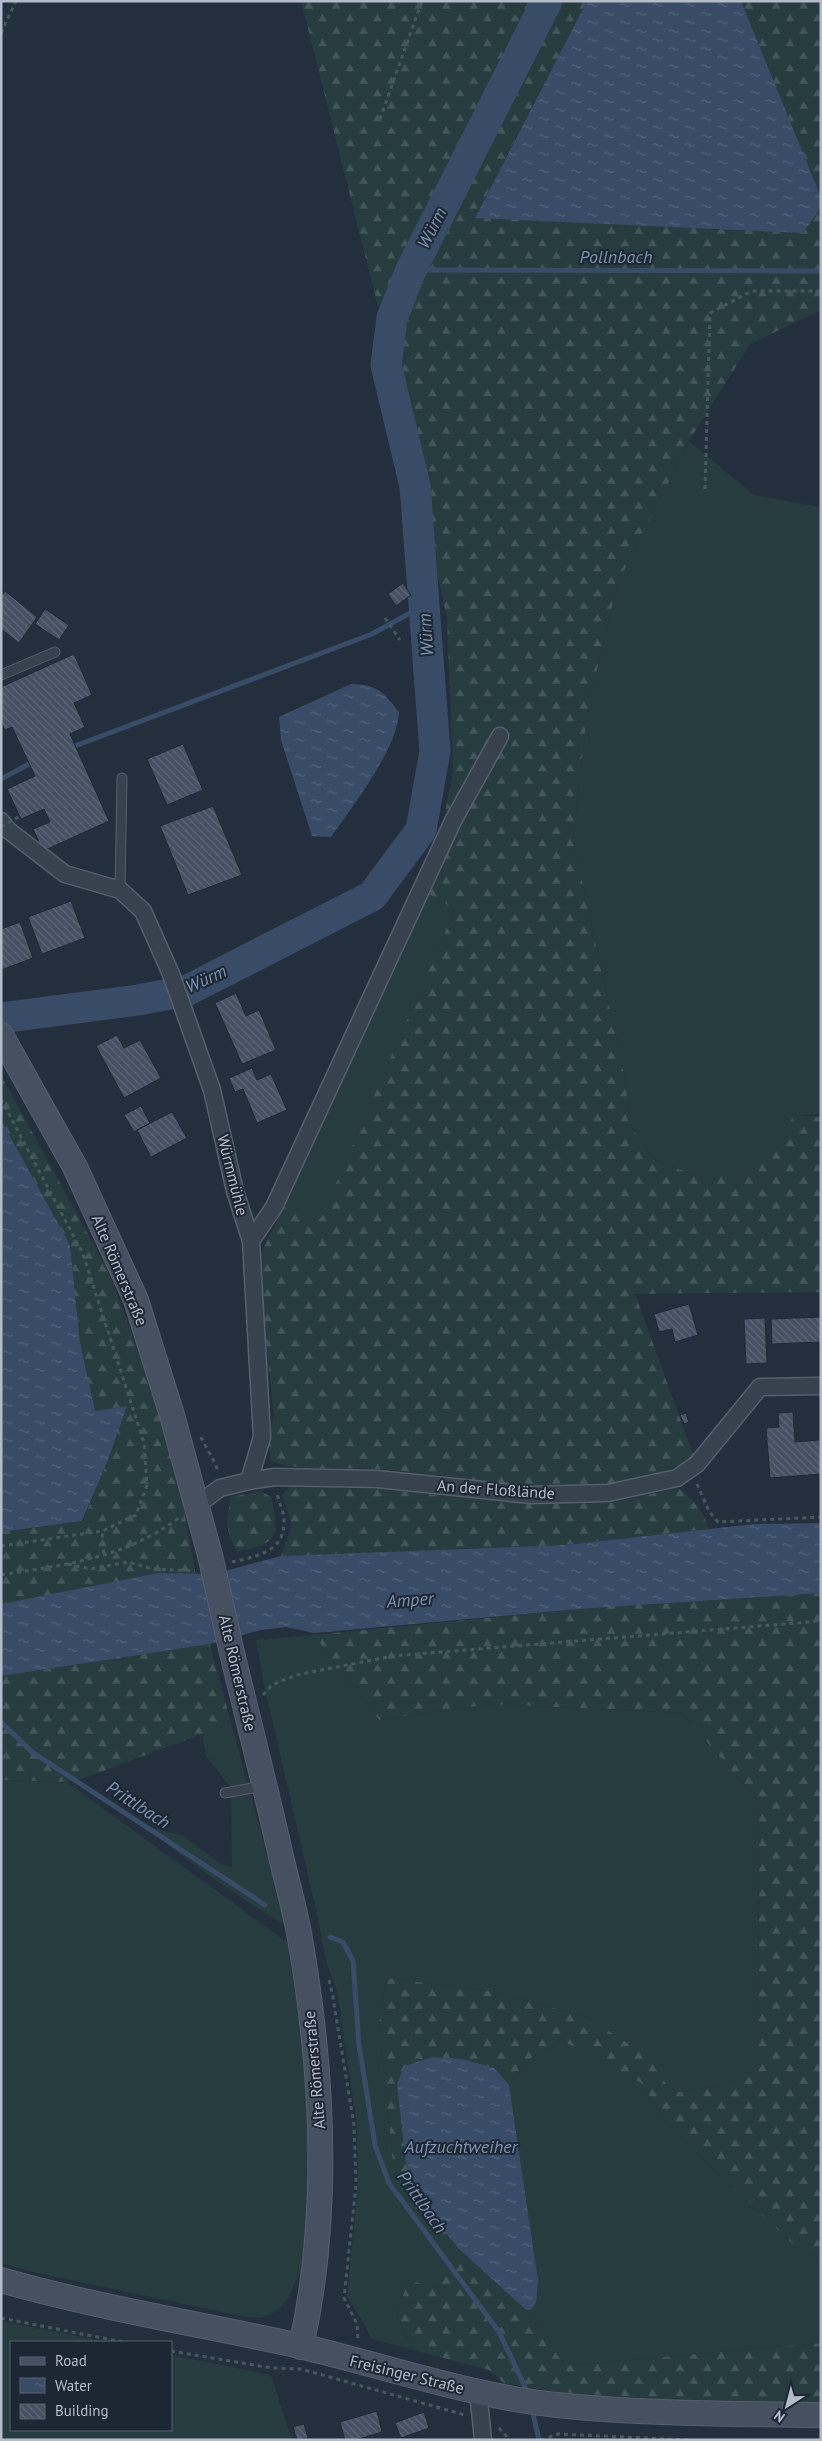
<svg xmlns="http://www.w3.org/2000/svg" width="822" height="2441" viewBox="0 0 822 2441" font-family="'PT Sans',sans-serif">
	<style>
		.grass { fill: #263c3f }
		.forest { fill: url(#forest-firs) }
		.water { fill: url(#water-ripples) }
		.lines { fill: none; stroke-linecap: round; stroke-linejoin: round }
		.stream { stroke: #394c67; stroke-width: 5 }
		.river { stroke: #394c67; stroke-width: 31 }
		.building { fill: url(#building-back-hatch); stroke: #1f2835 }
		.lane-casing { stroke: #565f6c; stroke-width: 11 }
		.street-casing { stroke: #565f6c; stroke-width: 19 }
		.secondary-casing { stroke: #565f6c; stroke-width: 26 }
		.path { stroke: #44595c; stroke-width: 3; stroke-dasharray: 4 4; stroke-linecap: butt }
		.lane { stroke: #38414e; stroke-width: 9 }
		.street { stroke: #38414e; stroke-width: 16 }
		.secondary { stroke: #465061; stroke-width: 24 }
		.secondary-bridge-casing { stroke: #565f6c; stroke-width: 26; stroke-linecap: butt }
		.path-bridge { stroke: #44595c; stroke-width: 3; stroke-dasharray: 4 4; stroke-linecap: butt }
		.secondary-bridge { stroke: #465061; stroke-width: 24 }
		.labels { text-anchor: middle; stroke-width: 4; stroke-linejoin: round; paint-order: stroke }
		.street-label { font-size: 16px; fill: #b4bcc9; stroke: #1d2633 }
		.water-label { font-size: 18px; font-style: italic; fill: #7c92b1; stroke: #1d2633 }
	</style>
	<defs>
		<pattern id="forest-firs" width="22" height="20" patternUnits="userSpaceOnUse" patternTransform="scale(1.25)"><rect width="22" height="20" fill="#263c3f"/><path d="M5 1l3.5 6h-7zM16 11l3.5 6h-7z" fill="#435659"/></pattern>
		<pattern id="water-ripples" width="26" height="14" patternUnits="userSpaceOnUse" patternTransform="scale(1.25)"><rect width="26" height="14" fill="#394c67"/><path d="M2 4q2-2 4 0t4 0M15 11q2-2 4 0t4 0" fill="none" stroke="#53647b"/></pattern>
		<pattern id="building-back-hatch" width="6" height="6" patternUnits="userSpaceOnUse" patternTransform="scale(1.25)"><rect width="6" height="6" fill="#455162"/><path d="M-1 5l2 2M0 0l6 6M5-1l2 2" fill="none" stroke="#5d6877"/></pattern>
	</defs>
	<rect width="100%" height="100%" fill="#242f3e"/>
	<path class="grass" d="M 689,441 L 754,495 L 821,507 L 821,1114 L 794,1116 L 761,1162 L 733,1176 L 696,1176 L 653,1159 L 628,1121 L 626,1082 L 573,840 L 588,708 L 618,582 Z
		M 429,894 L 455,909 L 321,1219 L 285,1205 Z
		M 314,1635 L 379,1720 L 491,1704 L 682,1713 L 759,1802 L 758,2069 L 720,2086 L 672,2093 L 648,2057 L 587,2017 L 491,1991 L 386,1978 L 379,2023 L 393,2164 L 420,2218 L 451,2258 L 438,2288 L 408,2280 L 397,2316 L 413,2350 L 370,2338 L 366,2327 L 347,2296 L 358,2186 L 357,2126 L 337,1991 L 326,1961 L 317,1914 L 264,1685 L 256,1640 Z
		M 231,1723 L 248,1784 L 230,1787 L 206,1756 L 202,1733 Z
		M 1,1780 L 67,1782 L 287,1942 L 304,2051 L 309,2183 L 305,2259 L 289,2297 L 281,2307 L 271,2314 L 259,2318 L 246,2317 L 37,2273 L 1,2263 Z
		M 250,1793 L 286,1925 C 235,1896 189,1862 143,1825 L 183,1836 L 221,1864 L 232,1867 L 231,1796 Z
		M 563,2041 L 641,2083 L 673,2131 L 796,2247 L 821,2259 L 821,2343 L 565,2366 L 526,2310 L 531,2310 L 538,2280 L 509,2085 L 525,2061 Z
		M 1,2321 L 108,2342 L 11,2342 L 11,2430 L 171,2430 L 171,2355 L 271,2375 L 292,2440 L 1,2440 Z"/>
	<path class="forest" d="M 301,1 L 587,1 L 475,217 L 803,233 L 821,207 L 821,310 L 750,344 L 689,441 L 618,582 L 588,708 L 573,840 L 626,1082 L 628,1121 L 653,1159 L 696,1176 L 733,1176 L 761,1161 L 794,1116 L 821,1117 L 821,1292 L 635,1294 L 694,1457 C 604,1509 479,1478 381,1469 C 344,1466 308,1473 272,1462 L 267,1443 L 274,1415 L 257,1261 L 285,1205 L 321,1218 L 455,909 L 429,894 L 453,772 L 447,618 L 385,334 Z
		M 741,1 L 821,1 L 821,197 Z
		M 1,1075 L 108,1271 L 140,1356 L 175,1463 L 196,1575 L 158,1573 L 1,1604 L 1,1532 L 83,1521 L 108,1460 L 127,1406 L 95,1411 L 80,1342 L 70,1245 L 1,1120 Z
		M 289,1487 L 377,1489 L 533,1504 L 609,1503 L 678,1488 C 693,1499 703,1511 709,1529 L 565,1545 L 281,1556 L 292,1524 L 282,1495 Z
		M 261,1491 L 271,1497 C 281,1539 278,1542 237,1552 C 225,1530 226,1521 231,1497 Z
		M 821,1593 L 821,2259 L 796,2247 L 673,2131 L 641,2083 L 563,2041 L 525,2061 L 509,2085 L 494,2068 L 459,2249 L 526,2310 L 565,2366 L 821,2343 L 821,2406 L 703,2402 L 558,2392 L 504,2383 L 489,2370 L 413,2350 L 397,2316 L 408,2280 L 438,2288 L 451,2258 L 420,2218 L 393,2164 L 379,2023 L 386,1978 L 491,1991 L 587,2017 L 649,2057 L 672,2093 L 720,2086 L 758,2069 L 759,1802 L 682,1713 L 491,1704 L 379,1720 L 314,1635 L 579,1609 Z
		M 210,1644 L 231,1723 L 79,1780 L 67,1782 L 1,1780 L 1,1676 Z"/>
	<path class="water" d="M 587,1 L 741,1 L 821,197 L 821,207 L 803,233 L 475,218 Z
		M 351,684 C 378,685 382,691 399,712 C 397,750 353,805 331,837 L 312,836 L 281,740 L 279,717 Z
		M 1,1120 L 70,1245 L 80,1342 L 95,1411 L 127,1406 L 108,1460 L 82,1521 L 1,1532 Z
		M 821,1523 L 821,1593 L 579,1609 L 314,1633 L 286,1627 L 261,1630 L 210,1644 L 1,1676 L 1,1604 L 158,1573 L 214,1574 L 281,1556 L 565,1545 L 755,1524 Z
		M 432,2057 L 462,2059 L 494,2068 L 509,2085 L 538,2280 L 536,2303 L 531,2310 L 526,2310 L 459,2249 L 429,2212 L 406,2164 L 397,2083 L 405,2066 Z"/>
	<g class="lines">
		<path class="stream" d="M 411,270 L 821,271
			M 75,746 L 372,634 L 423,606
			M 1,779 L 29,764
			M 1,1722 L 32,1752 L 265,1905
			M 330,1937 L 343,1942 L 353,1961 L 359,2045 L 375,2145 L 389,2183 L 499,2332 L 529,2395
			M 532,2409 L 539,2440"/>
		<path class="river" d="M 1,1018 L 138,1000 L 186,991 L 372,896 L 421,830 L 435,751 L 415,486 L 386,365 L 392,318 L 411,270 L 547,1"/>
	</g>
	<path class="building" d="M 403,583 L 411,595 L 396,606 L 388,594 Z
		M 5,591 L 37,617 L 19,643 L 1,629 L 1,596 Z
		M 45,609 L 69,625 L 59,640 L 35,624 Z
		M 74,654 L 92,695 L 74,703 L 85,727 L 70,734 L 109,821 L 43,851 L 33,829 L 50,822 L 44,809 L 21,819 L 7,789 L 35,776 L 12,727 L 5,730 L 1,722 L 1,687 Z
		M 183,744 L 203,790 L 167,805 L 147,759 Z
		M 213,806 L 242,875 L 188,895 L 160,826 Z
		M 71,901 L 85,938 L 42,954 L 28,917 Z
		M 20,922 L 33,958 L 1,970 L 1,929 Z
		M 236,993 L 246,1016 L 259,1010 L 276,1050 L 242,1064 L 215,1003 Z
		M 117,1035 L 124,1048 L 140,1040 L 161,1078 L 124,1098 L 96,1046 Z
		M 252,1068 L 257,1080 L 271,1074 L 287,1110 L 257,1123 L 243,1089 L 235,1092 L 229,1078 Z
		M 141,1106 L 150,1123 L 134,1132 L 124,1115 Z
		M 172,1112 L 187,1138 L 151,1157 L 137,1130 Z
		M 689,1304 L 698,1335 L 675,1342 L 672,1329 L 659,1332 L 654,1314 Z
		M 821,1317 L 821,1359 L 819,1342 L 772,1344 L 771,1319 Z
		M 765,1318 L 767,1363 L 746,1364 L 744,1319 Z
		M 793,1412 L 795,1442 L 820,1440 L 821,1474 L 770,1478 L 766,1428 L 779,1427 L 778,1413 Z
		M 686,1413 L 689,1422 L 684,1424 L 680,1415 Z
		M 377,2411 L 382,2432 L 355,2440 L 345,2440 L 340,2422 Z
		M 424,2412 L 429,2428 L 401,2438 L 395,2423 Z
		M 304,2424 L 308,2438 L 297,2440 L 293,2427 Z"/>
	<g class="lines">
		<defs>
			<path id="lane" d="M 1,675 L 55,652
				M 120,890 L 122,778
				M 225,1793 L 264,1786"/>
			<path id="street" d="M 1,821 L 8,830 L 65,874 L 120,890 L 143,911 L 171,974 L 212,1090 L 235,1191 L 251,1241 L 262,1437 L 249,1481
				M 251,1241 L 274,1207 L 453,821 L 500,736
				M 196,1506 L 220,1488 L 249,1481 L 275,1477 L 377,1479 L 531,1495 L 608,1493 L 677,1478 L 697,1464 L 760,1387 L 821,1386
				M 478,2391 L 483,2440"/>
			<path id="secondary" d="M 1,1035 L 75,1167 L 136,1300 L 172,1415 L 210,1555
				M 232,1653 C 248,1719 265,1785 280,1852 C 286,1879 294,1906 299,1933 C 323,2068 331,2212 301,2347
				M 1,2280 C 99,2308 200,2324 300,2346 C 385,2366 470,2396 557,2405 C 645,2414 733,2414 821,2415"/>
		</defs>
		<use href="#lane" class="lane-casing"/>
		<use href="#street" class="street-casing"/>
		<use href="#secondary" class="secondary-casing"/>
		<path class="path" d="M 1,33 L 16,1
			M 380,119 L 422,1
			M 705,489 L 710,313 L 752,291 L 821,291
			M 385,618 L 400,640
			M 1,1099 L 83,1254 L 144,1443 L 147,1485 L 136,1515 L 102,1531 L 104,1556
			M 201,1437 C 206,1449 216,1461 218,1473
			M 697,1484 L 709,1511 L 718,1522 L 821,1517
			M 1,1546 L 102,1531
			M 232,1562 C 254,1557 284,1552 284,1523 C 285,1513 278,1502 277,1492
			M 68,1564 L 90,1569 L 128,1562 L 153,1569 L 195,1571
			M 1,1575 C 68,1564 122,1559 179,1518
			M 263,1695 L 272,1685 L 296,1675 L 393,1656 L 821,1621
			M 329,1980 L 332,1992 L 354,2125 L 356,2185 L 344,2298 L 357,2324 L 358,2340
			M 1,2318 L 123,2342
			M 171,2351 L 272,2368 L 301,2369 L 465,2415
			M 499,2428 L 510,2440
			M 541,2440 L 558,2434 L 689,2440"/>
		<use href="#lane" class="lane"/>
		<use href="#street" class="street"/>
		<use href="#secondary" class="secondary"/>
		<defs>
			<path id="secondary-bridge" d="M 210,1555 L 232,1653"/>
		</defs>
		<use href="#secondary-bridge" class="secondary-bridge-casing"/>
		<path class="path-bridge" d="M 1,827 L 20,816"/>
		<use href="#secondary-bridge" class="secondary-bridge"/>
	</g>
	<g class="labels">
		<g class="street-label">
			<text transform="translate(233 1175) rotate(76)" y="6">Würmmühle</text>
			<text transform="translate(120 1270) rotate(67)" y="6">Alte Römerstraße</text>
			<text transform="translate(496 1489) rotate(4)" y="6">An der Floßlände</text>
			<text transform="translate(238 1673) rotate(77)" y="6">Alte Römerstraße</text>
			<text transform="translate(314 2070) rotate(-95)" y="6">Alte Römerstraße</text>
			<text transform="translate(407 2374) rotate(14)" y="6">Freisinger Straße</text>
		</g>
		<g class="water-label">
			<text transform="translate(432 228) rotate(-63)" y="6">Würm</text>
			<text x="616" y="263">Pollnbach</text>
			<text transform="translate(426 635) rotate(-94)" y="6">Würm</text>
			<text transform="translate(206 979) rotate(-25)" y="6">Würm</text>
			<text transform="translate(410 1600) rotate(-4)" y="6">Amper</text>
			<text transform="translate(138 1805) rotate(33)" y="6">Prittlbach</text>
			<text x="461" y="2153">Aufzuchtweiher</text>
			<text transform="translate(422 2202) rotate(55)" y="6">Prittlbach</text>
		</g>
	</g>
	<rect width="822" height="2441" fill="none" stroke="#b4bcc9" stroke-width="5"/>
	<rect x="10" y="2341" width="162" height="90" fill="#1d2633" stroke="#59626f"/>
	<rect x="20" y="2357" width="25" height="8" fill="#465061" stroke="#59626f"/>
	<text x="55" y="2366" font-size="15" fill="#b4bcc9">Road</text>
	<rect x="20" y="2378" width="25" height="15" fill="url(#water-ripples)" stroke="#59626f"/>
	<text x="55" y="2391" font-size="15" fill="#b4bcc9">Water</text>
	<rect x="20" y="2404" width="25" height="15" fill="url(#building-back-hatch)" stroke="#59626f"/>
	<text x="55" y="2416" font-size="15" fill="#b4bcc9">Building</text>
	<g transform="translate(787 2406) rotate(216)" stroke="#1d2633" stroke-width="4" paint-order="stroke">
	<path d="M0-4L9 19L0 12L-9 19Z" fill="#b4bcc9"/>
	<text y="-8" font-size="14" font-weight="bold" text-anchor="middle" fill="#b4bcc9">N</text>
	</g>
</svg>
